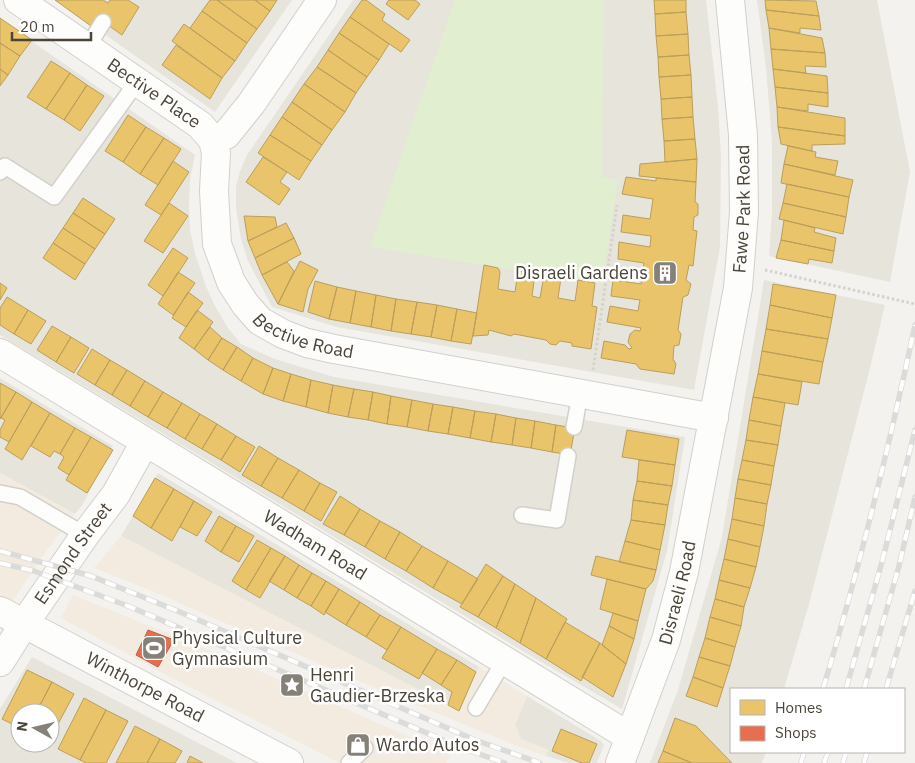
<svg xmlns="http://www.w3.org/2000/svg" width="915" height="763" viewBox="0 0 915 763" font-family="'IBM Plex Sans',sans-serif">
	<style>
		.residential { fill: #e7e4dc; fill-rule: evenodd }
		.commercial { fill: #f3ebdf }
		.green { fill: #e1eecf }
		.homes { fill: #e9c46a; stroke: #ba9e5b }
		.shops { fill: #e76f51; stroke: #b8624a }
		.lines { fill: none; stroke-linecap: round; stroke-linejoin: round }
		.service-casing { stroke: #d2d0cb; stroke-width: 18 }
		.minor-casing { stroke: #d2d0cb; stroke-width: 30 }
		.path { stroke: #d3d2cc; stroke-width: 3; stroke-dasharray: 2.5 2.5; stroke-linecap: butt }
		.service { stroke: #fdfdfc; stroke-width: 15 }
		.minor { stroke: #fdfdfc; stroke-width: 28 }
		.rail-casing { stroke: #dbdbda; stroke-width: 5.5 }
		.rail { stroke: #fff; stroke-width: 4; stroke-dasharray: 11; stroke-linecap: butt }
		.labels { text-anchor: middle; stroke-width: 5; stroke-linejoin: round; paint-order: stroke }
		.street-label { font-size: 18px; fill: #4b4439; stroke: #fff }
		.poi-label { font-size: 18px; fill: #4b4439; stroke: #fff; text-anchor: start }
	</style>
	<rect width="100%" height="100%" fill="#f4f2ee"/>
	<path class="residential" d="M 56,0 L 292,0 L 215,112 Z
		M 353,0 L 706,0 L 718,107 L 721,156 L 720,247 L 694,390 L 337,327 L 272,307 L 248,261 L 241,239 L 236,208 L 236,186 L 240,171 L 247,155 Z
		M 757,0 L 877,0 L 910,172 L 890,282 L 769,256 L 772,211 L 772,142 L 766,68 Z
		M 0,19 L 195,155 L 190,179 L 189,205 L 190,230 L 195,253 L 205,284 L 215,306 L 228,328 L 241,344 L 275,359 L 334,377 L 685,437 L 667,551 L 622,709 L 521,650 L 0,335 Z
		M 764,280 L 885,305 L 869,372 L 809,604 L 784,689 L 731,689 L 731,752 L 766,752 L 762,763 L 650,763 L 678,690 L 722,537 Z
		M 0,378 L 113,446 L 83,504 L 75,514 L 0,473 Z
		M 158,473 L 479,667 L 460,711 L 121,536 Z
		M 32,657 L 237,763 L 0,763 L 0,709 ZM 20,713 L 50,713 L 50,743 L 20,743 Z
		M 527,696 L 601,741 L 604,745 L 597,763 L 569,763 L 546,756 L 548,750 L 521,739 L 515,725 Z"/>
	<path class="commercial" d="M 0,473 L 75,514 L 47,550 L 10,605 L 0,600 Z
		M 121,536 L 460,711 L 479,667 L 527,696 L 515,725 L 521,739 L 548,750 L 546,756 L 514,745 L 347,676 L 140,586 L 94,568 Z
		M 73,595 L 232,659 L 451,755 L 446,763 L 340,763 L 162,673 L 61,618 Z"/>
	<path class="green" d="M 455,0 L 604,0 L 602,177 L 618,180 L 602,284 L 370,247 Z"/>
	<path class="homes" d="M 55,0 L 103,0 L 108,3 L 110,0 L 128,0 L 139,7 L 122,35 L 98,18 L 91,26 Z
		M 210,0 L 217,0 L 257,29 L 247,43 L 202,11 Z
		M 217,0 L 255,0 L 270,11 L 257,29 Z
		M 255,0 L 277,0 L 270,11 Z
		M 362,0 L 366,0 L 385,14 L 382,20 L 410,40 L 401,52 L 350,17 Z
		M 389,0 L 415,0 L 420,4 L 408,20 L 386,4 Z
		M 654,0 L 686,0 L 686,12 L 655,14 Z
		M 765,0 L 816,1 L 819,16 L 766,10 Z
		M 766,10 L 819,16 L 821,30 L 800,28 L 800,33 L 769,28 Z
		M 202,11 L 247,43 L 235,61 L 190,28 Z
		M 686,12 L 688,34 L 656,36 L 655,14 Z
		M 350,17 L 389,44 L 379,60 L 339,33 Z
		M 0,18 L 32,40 L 20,56 L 0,43 Z
		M 184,24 L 235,61 L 222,78 L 172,41 Z
		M 769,28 L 822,38 L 825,53 L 771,49 Z
		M 339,33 L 379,60 L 367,77 L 328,50 Z
		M 688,34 L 689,55 L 658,57 L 656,36 Z
		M 0,43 L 20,56 L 8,75 L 0,69 Z
		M 176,45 L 222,78 L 210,99 L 162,65 Z
		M 771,49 L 825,53 L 826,67 L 805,66 L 806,73 L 773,69 Z
		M 328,50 L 367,77 L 356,93 L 317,67 Z
		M 689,55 L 691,75 L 659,77 L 658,57 Z
		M 51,61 L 70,73 L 46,109 L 27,97 Z
		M 317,67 L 356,93 L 345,112 L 304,84 Z
		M 0,69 L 8,75 L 0,86 Z
		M 773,69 L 827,76 L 828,93 L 775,87 Z
		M 70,73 L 87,85 L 64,120 L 46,109 Z
		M 691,75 L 692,97 L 661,99 L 659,77 Z
		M 304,84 L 345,112 L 332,130 L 292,102 Z
		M 87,85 L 104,96 L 80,131 L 64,120 Z
		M 775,87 L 828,93 L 828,107 L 808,104 L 808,111 L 777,107 Z
		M 692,97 L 693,117 L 662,119 L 661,99 Z
		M 292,102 L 332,130 L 322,145 L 282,117 Z
		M 777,107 L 845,118 L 845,136 L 778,127 Z
		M 128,115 L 146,127 L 123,162 L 105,151 Z
		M 282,117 L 322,145 L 311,161 L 270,135 Z
		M 693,117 L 695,139 L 664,141 L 662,119 Z
		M 146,127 L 164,138 L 140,174 L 123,162 Z
		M 778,127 L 845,136 L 845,144 L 812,145 L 812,151 L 781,144 Z
		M 270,135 L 311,161 L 299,180 L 258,153 Z
		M 164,138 L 181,149 L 158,185 L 140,174 Z
		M 695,139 L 697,159 L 665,162 L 664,141 Z
		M 788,146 L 816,152 L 815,157 L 838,161 L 835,175 L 784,164 Z
		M 263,157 L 287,172 L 280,182 L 290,189 L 279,205 L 246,182 Z
		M 697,159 L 696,182 L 639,176 L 640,164 Z
		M 173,161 L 189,172 L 161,215 L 145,205 Z
		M 784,164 L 853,180 L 849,197 L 781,183 Z
		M 626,177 L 656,181 L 656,178 L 696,182 L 695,202 L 698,204 L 698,215 L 694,217 L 693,230 L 697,231 L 693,266 L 689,265 L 686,280 L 691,284 L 688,295 L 683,297 L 678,330 L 681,334 L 679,345 L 674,346 L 673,359 L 676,364 L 674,374 L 640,369 L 636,364 L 601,358 L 604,341 L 625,345 L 629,349 L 632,348 L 628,342 L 630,334 L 635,330 L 640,331 L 641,328 L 607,322 L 610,306 L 638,311 L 640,300 L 611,296 L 613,280 L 641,284 L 644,263 L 618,259 L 619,242 L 650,247 L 651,236 L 621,232 L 623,215 L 650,219 L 653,199 L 622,194 Z
		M 787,184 L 849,197 L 846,217 L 783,203 Z
		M 83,198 L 115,219 L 105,234 L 73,213 Z
		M 169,203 L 188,216 L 163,253 L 144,241 Z
		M 783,203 L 846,217 L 843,234 L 779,219 Z
		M 73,213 L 105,234 L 95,249 L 63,228 Z
		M 244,216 L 275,217 L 277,227 L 248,241 Z
		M 784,220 L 815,228 L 814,232 L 836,238 L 834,251 L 781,240 Z
		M 286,223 L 294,238 L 255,258 L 248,241 Z
		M 63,228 L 95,249 L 85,264 L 53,243 Z
		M 294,238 L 301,254 L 262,275 L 255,258 Z
		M 781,240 L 834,251 L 832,263 L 809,259 L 808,264 L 776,258 Z
		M 53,243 L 85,264 L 75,280 L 43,258 Z
		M 173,248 L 188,258 L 163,296 L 148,285 Z
		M 300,261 L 318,270 L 308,289 L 303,312 L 278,304 Z
		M 287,262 L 294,271 L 278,304 L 262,275 Z
		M 484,265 L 498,268 L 500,272 L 498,289 L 515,292 L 518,271 L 535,274 L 532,296 L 540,298 L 544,275 L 561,278 L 558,298 L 575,301 L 578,280 L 595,283 L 592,306 L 597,307 L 591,349 L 572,346 L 572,343 L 560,341 L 556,345 L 550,344 L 546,340 L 514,334 L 511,336 L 489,330 L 488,335 L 473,336 Z
		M 178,272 L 195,283 L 173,315 L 158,304 Z
		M 315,281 L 337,287 L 329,319 L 308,312 Z
		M 0,283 L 7,288 L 0,300 Z
		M 773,284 L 836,295 L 832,318 L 770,305 Z
		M 337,287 L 356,291 L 350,323 L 329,319 Z
		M 356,291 L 376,295 L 371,327 L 350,323 Z
		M 188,292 L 203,303 L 186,327 L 172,318 Z
		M 376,295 L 396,299 L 391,331 L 371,327 Z
		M 7,297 L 28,310 L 14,334 L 0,325 L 0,308 Z
		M 396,299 L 417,302 L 411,334 L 391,331 Z
		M 417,302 L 437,305 L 431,337 L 411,334 Z
		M 437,305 L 457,309 L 451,341 L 431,337 Z
		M 770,305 L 832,318 L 828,339 L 766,329 Z
		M 457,309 L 477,313 L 471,344 L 451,341 Z
		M 28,310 L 46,321 L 31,344 L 14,334 Z
		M 197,310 L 213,322 L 194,349 L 179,338 Z
		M 52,326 L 71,337 L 56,362 L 37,350 Z
		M 210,327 L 222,338 L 208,360 L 194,349 Z
		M 766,329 L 828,339 L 823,362 L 762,351 Z
		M 71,337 L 89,348 L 74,373 L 56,362 Z
		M 222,338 L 237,347 L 223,370 L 208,360 Z
		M 237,347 L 253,358 L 241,381 L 223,370 Z
		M 92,349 L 110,360 L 95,385 L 77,374 Z
		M 762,351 L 823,362 L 819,384 L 758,374 Z
		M 253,358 L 273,368 L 263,394 L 241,381 Z
		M 110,360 L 127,370 L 112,395 L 95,385 Z
		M 273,368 L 291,374 L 283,401 L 263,394 Z
		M 127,370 L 145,381 L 130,406 L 112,395 Z
		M 291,374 L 311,380 L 306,407 L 283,401 Z
		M 758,374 L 802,382 L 798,405 L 753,397 Z
		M 311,380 L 333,385 L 328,413 L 306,407 Z
		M 145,381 L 163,392 L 148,417 L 130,406 Z
		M 0,383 L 16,392 L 0,419 Z
		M 333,385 L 354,389 L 348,417 L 328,413 Z
		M 354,389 L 373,392 L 368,420 L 348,417 Z
		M 16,392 L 32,402 L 9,442 L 0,437 L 0,430 L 5,420 L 1,418 Z
		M 163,392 L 182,403 L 167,428 L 148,417 Z
		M 373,392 L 391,396 L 387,424 L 368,420 Z
		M 391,396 L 412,400 L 407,427 L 387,424 Z
		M 753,397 L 785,403 L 781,426 L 749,420 Z
		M 412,400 L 433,404 L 428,431 L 407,427 Z
		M 32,402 L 50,413 L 22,460 L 5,449 Z
		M 182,403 L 200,414 L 185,439 L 167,428 Z
		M 433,404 L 453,407 L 448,434 L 428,431 Z
		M 453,407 L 475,411 L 470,438 L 448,434 Z
		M 475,411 L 496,414 L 491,442 L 470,438 Z
		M 50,413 L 75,428 L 60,454 L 54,451 L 50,457 L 31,446 Z
		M 200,414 L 217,424 L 202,449 L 185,439 Z
		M 496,414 L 516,418 L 512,445 L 491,442 Z
		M 516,418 L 535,421 L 531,448 L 512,445 Z
		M 749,420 L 781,426 L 778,445 L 746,440 Z
		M 535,421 L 556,425 L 552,452 L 531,448 Z
		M 217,424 L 236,436 L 221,460 L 202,449 Z
		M 556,425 L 575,428 L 570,455 L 552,452 Z
		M 75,428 L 91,437 L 69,475 L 58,468 L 64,457 L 60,454 Z
		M 627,430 L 679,439 L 675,465 L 622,457 Z
		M 236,436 L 255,447 L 240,472 L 221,460 Z
		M 91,437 L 113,450 L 87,493 L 66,480 Z
		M 746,440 L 778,445 L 774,466 L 742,460 Z
		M 259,446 L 278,458 L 261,486 L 242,475 Z
		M 278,458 L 299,470 L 282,498 L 261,486 Z
		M 639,460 L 675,465 L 672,486 L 637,481 Z
		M 742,460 L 774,466 L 771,485 L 738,479 Z
		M 299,470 L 320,483 L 304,511 L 282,498 Z
		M 155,478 L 174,489 L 151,528 L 133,516 Z
		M 738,479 L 771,485 L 767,504 L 735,498 Z
		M 637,481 L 672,486 L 668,505 L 633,500 Z
		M 320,483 L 337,492 L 321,521 L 304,511 Z
		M 174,489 L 194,501 L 172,541 L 151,528 Z
		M 340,496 L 360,509 L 344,535 L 323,524 Z
		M 735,498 L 767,504 L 764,526 L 732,519 Z
		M 633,500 L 668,505 L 665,525 L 631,520 Z
		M 194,501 L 212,512 L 197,536 L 180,527 Z
		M 360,509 L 380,521 L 365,547 L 344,535 Z
		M 219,516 L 236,526 L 221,552 L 205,541 Z
		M 732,519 L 764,526 L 760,547 L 728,539 Z
		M 631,520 L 665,525 L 660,550 L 625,541 Z
		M 380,521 L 400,532 L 385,559 L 365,547 Z
		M 236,526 L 254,536 L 239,562 L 221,552 Z
		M 400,532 L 422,546 L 406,571 L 385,559 Z
		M 728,539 L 760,547 L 756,567 L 724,559 Z
		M 257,540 L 271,548 L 246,590 L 232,581 Z
		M 625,541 L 660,550 L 656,570 L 619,562 Z
		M 422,546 L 448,561 L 433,588 L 406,571 Z
		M 271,548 L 285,556 L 260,598 L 246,590 Z
		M 285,556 L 299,565 L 284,590 L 269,581 Z
		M 596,556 L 656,570 L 653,581 L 646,589 L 591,575 Z
		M 724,559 L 756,567 L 750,588 L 719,580 Z
		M 448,561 L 478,579 L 462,604 L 433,588 Z
		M 486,564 L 503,576 L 478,617 L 460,607 Z
		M 299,565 L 312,573 L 297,598 L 284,590 Z
		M 312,573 L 326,581 L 311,606 L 297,598 Z
		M 503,576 L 515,584 L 496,628 L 478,617 Z
		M 607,579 L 646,589 L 638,621 L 600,609 Z
		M 719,580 L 750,588 L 744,607 L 715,599 Z
		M 326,581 L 339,589 L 324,615 L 311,606 Z
		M 515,584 L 536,598 L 520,643 L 496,628 Z
		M 339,589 L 360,602 L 346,625 L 325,612 Z
		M 536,598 L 567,619 L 546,659 L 520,643 Z
		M 715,599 L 744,607 L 741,626 L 710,617 Z
		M 360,602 L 380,615 L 366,637 L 346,625 Z
		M 613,613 L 638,621 L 634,639 L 609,626 Z
		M 380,615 L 401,627 L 387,650 L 366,637 Z
		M 710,617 L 741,626 L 735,647 L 705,638 Z
		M 565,622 L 600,643 L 581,681 L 546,659 Z
		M 609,626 L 634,639 L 626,664 L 602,645 Z
		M 401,627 L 437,649 L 419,679 L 382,658 Z
		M 705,638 L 735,647 L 730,666 L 699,657 Z
		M 600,643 L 626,664 L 613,697 L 582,677 Z
		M 437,649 L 457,660 L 441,685 L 422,673 Z
		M 699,657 L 730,666 L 723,688 L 693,677 Z
		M 457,660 L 476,672 L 459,711 L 448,705 L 452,692 L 441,685 Z
		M 27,670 L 52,682 L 36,713 L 20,713 L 20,728 L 2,719 Z
		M 693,677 L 723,688 L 717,707 L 686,696 Z
		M 52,682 L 74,694 L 50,739 L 50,713 L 36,713 Z
		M 84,698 L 106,710 L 80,760 L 58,749 Z
		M 106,710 L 128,721 L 106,763 L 86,763 L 80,760 Z
		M 675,718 L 696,726 L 732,763 L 692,763 L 663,751 Z
		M 135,726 L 160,739 L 147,763 L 116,763 Z
		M 561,729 L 597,744 L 589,763 L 582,763 L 552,751 Z
		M 160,739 L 182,751 L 175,763 L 147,763 Z
		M 663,751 L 692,763 L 658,763 Z
		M 190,756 L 203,763 L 187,763 Z"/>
	<path class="shops" d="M 148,630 L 174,640 L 158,667 L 136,655 Z"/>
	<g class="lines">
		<defs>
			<path id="service" d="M 87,48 L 103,22
				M 0,172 L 5,166 L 54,197 L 137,82
				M 574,427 L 580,394
				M 0,493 L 20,497 L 85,535
				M 522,515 L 557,520 L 568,456
				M 476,708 L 504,661
				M 349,763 L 365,748"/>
			<g id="minor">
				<path id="s1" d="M 18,0 L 200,125 L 213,140"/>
				<path id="s2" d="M 322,0 L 251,104 L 226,135 L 213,140 L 216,153 L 214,191 L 217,244 L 231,282 L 245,304 L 260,321 L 283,334 L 307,343 L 334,349 L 714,418"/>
				<path id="s3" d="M 0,353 L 630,737"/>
				<path id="s4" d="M 0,611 L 289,763"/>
				<path id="s5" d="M 0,662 L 24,624 L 85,535 L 116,494 L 145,442"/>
				<path id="s6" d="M 620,763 L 666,640 L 684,572 L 738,288 L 744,212 L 743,135 L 730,0"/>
			</g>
		</defs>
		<use href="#service" class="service-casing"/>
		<use href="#minor" class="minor-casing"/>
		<path class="path" d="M 765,270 L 915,304
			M 593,370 L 617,205"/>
		<use href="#service" class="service"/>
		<use href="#minor" class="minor"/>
		<defs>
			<path id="rail" d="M 0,551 L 91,576 L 180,612 L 475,740 L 540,763
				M 0,563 L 34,571 L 128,606 L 462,748 L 505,763
				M 823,689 C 859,569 889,447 915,325
				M 846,689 L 882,562 L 915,430
				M 864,689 L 899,566 L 915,497
				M 886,689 L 915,591
				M 801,763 L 804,752
				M 824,763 L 828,752
				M 843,763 L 846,752
				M 864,763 L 867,752"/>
		</defs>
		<use href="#rail" class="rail-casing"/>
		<use href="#rail" class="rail"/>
	</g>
	<defs>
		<symbol id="building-square" viewBox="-11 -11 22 22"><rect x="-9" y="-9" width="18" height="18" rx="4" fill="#868178" stroke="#fff"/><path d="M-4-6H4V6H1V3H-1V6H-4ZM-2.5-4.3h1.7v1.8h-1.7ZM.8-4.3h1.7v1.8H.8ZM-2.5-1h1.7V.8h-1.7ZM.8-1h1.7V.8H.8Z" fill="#fff"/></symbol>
		<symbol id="stadium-square" viewBox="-11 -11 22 22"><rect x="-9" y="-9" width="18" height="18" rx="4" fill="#868178" stroke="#fff"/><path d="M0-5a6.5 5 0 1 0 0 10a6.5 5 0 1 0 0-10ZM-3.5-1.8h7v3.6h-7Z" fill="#fff"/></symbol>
		<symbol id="sight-square" viewBox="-11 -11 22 22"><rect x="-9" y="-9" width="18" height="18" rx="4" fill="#868178" stroke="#fff"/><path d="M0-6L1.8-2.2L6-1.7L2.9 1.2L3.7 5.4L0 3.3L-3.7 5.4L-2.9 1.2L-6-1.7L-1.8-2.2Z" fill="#fff"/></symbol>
		<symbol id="shop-square" viewBox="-11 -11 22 22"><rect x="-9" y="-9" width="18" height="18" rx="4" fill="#868178" stroke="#fff"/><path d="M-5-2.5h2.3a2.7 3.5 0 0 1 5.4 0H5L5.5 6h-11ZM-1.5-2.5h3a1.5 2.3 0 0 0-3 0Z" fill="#fff"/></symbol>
	</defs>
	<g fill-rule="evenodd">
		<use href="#building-square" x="651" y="259" width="28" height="28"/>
		<use href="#stadium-square" x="140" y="634" width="28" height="28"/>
		<use href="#sight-square" x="278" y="671" width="28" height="28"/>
		<use href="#shop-square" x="344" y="731" width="28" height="28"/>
	</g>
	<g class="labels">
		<g class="street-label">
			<text dy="6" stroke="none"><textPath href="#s1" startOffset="165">Bective Place</textPath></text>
			<text dy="6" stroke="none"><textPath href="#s6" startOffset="570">Fawe Park Road</textPath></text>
			<text dy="6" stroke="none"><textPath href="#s2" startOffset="420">Bective Road</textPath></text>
			<text dy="6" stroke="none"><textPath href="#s3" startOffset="369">Wadham Road</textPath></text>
			<text dy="6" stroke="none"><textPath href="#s5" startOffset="131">Esmond Street</textPath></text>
			<text dy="6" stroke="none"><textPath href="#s6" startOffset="180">Disraeli Road</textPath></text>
			<text dy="6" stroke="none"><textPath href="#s4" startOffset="164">Winthorpe Road</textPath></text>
		</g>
		<g class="poi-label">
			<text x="648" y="279" text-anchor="end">Disraeli Gardens</text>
			<text x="172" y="644">Physical Culture<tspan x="172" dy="21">Gymnasium</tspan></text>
			<text x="310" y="681">Henri<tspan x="310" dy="21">Gaudier-Brzeska</tspan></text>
			<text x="376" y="751">Wardo Autos</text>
		</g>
	</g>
	<rect x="730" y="688" width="175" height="65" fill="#ffffff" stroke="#b7b4b0"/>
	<rect x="740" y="700" width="25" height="15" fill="#e9c46a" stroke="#b7b4b0"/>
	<text x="775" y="713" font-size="15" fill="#4b4439">Homes</text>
	<rect x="740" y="726" width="25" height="15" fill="#e76f51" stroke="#b7b4b0"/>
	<text x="775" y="738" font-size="15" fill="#4b4439">Shops</text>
	<g transform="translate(35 728) rotate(278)"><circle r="24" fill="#ffffff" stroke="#b7b4b0"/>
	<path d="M0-4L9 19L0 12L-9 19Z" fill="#868178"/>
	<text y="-8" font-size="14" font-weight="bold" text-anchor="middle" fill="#4b4439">N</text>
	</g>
	<path d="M12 32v8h79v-8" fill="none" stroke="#4b4439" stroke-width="2.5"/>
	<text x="20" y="32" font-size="15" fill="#4b4439" stroke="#ffffff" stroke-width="4" paint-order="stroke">20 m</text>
</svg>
